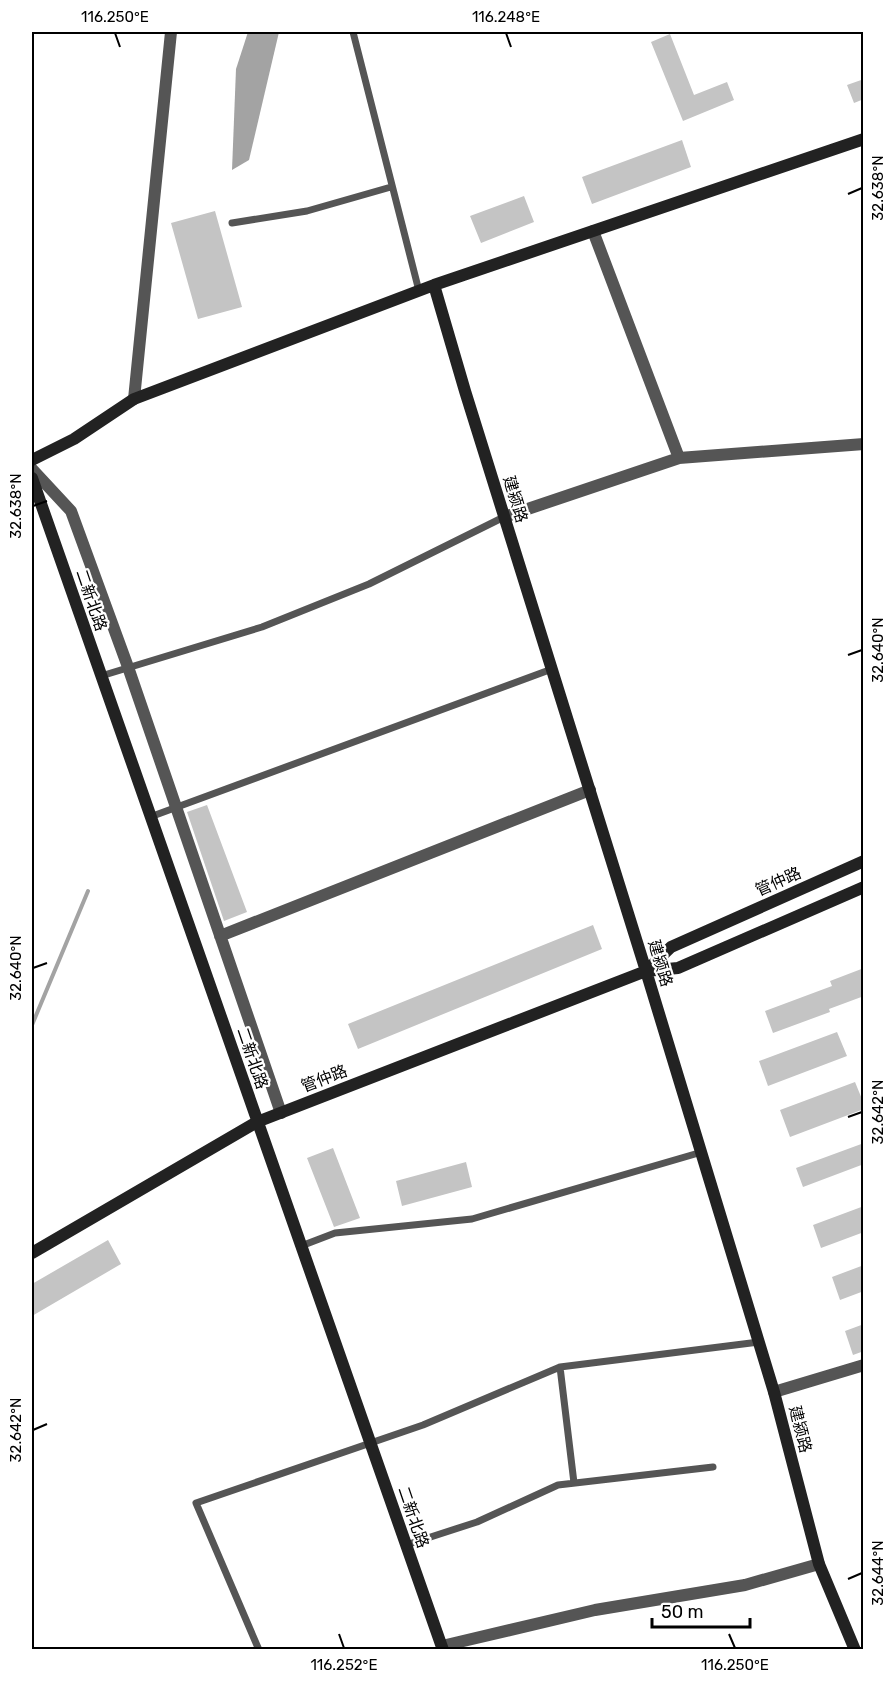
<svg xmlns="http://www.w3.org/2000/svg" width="895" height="1681" viewBox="0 0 895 1681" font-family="Rubik,'Noto Sans SC',sans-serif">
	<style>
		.water { fill: #a3a3a3 }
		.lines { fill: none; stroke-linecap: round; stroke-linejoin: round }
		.stream { stroke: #a3a3a3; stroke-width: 4 }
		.building { fill: #c4c4c4 }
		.lane { stroke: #555; stroke-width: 7 }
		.street { stroke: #555; stroke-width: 12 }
		.secondary { stroke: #222; stroke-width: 12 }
		.ticks { fill: none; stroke: #000; stroke-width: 2 }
		.labels { text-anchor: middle; stroke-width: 4.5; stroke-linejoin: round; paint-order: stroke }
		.street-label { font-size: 16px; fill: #000; stroke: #fff }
		.neatline { fill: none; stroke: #000; stroke-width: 2 }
		.ticks-label { font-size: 15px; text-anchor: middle; fill: #000 }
	</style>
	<rect width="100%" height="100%" fill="#fff"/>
	<path class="water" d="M 248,32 L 279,32 L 249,160 L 232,170 L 236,69 Z"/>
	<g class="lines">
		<path class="stream" d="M 32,1025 L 88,891"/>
	</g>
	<path class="building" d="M 670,34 L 694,95 L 727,82 L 734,100 L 683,121 L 651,42 Z
		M 864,79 L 864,99 L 854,103 L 847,85 Z
		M 682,140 L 691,167 L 592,204 L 582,177 Z
		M 524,196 L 534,222 L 481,243 L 470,216 Z
		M 215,211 L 242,307 L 198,319 L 171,223 Z
		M 207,805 L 247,912 L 224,921 L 187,812 Z
		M 593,925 L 602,949 L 358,1049 L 348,1024 Z
		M 864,968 L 864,996 L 829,1009 L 830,1012 L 773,1033 L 765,1011 L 832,986 L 830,981 Z
		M 837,1032 L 847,1056 L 768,1086 L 759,1061 Z
		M 855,1082 L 864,1104 L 864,1109 L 790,1137 L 780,1110 Z
		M 864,1143 L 864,1164 L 803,1187 L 796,1168 Z
		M 333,1148 L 360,1218 L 334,1227 L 307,1158 Z
		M 466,1162 L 472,1187 L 402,1206 L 396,1181 Z
		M 864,1206 L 864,1232 L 821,1248 L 813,1225 Z
		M 108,1240 L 121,1264 L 32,1316 L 32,1284 Z
		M 864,1265 L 864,1291 L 840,1300 L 832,1277 Z
		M 864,1324 L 864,1351 L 853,1355 L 845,1331 Z"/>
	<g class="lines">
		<path class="lane" d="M 353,32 L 419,291
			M 232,223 L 307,211 L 391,187
			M 101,676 L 262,627 L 369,584 L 504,517
			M 150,817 L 552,669
			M 301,1246 L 335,1233 L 472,1219 L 702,1152
			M 560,1367 L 574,1483
			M 406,1545 L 477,1522 L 558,1485 L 713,1467
			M 259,1650 L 196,1503 L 423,1425 L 560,1367 L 759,1342"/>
		<path class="street" d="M 593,231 L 679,458
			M 134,399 L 171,32
			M 32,469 L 71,511 L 128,667 L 281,1113
			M 504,517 L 679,458 L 864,444
			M 220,936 L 590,790
			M 774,1392 L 864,1365
			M 442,1646 L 595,1610 L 745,1585 L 819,1564"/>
		<path class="secondary" d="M 434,285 L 465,391 L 646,971 L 774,1392 L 819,1564 L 855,1650
			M 32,460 L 74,439 L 134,399 L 434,285 L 864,139
			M 32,478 L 443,1650
			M 864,861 L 671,947 L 646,971 L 678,968 L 864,887
			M 32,1253 L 257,1122 L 646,971"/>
	</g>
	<path class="ticks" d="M 115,33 L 120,47M 506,33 L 511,47M 848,194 L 862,188M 33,506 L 47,501M 848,655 L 862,650M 33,968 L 47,963M 848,1117 L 862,1112M 33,1430 L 47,1424M 848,1579 L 862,1573M 339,1634 L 344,1648M 729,1634 L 735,1648"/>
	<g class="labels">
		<g class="street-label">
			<text transform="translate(516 499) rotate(73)" y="6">建颍路</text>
			<text transform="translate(92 600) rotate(71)" y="6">二新北路</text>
			<text transform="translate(778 881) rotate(-24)" y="6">管仲路</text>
			<text transform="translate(661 963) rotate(73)" y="6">建颍路</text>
			<text transform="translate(253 1058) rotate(71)" y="6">二新北路</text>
			<text transform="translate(324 1078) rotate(-21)" y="6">管仲路</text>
			<text transform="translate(801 1429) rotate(76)" y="6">建颍路</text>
			<text transform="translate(414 1517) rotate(71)" y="6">二新北路</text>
		</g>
	</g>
	<rect width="895" height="1681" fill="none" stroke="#ffffff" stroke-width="66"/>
	<path d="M652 1618v9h98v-9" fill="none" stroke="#000000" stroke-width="3"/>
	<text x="661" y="1618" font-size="18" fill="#000000" stroke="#ffffff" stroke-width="4.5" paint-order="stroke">50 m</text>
	<rect x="33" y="33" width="829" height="1615" class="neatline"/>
	<g class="ticks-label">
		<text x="115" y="22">116.250°E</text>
		<text x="506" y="22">116.248°E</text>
		<text transform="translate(878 188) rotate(-90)" y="5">32.638°N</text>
		<text transform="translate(16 506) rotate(-90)" y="5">32.638°N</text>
		<text transform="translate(878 650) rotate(-90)" y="5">32.640°N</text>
		<text transform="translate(16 968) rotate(-90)" y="5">32.640°N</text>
		<text transform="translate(878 1112) rotate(-90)" y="5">32.642°N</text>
		<text transform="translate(16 1430) rotate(-90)" y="5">32.642°N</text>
		<text transform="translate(878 1573) rotate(-90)" y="5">32.644°N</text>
		<text x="344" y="1670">116.252°E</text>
		<text x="735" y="1670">116.250°E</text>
	</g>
</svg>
